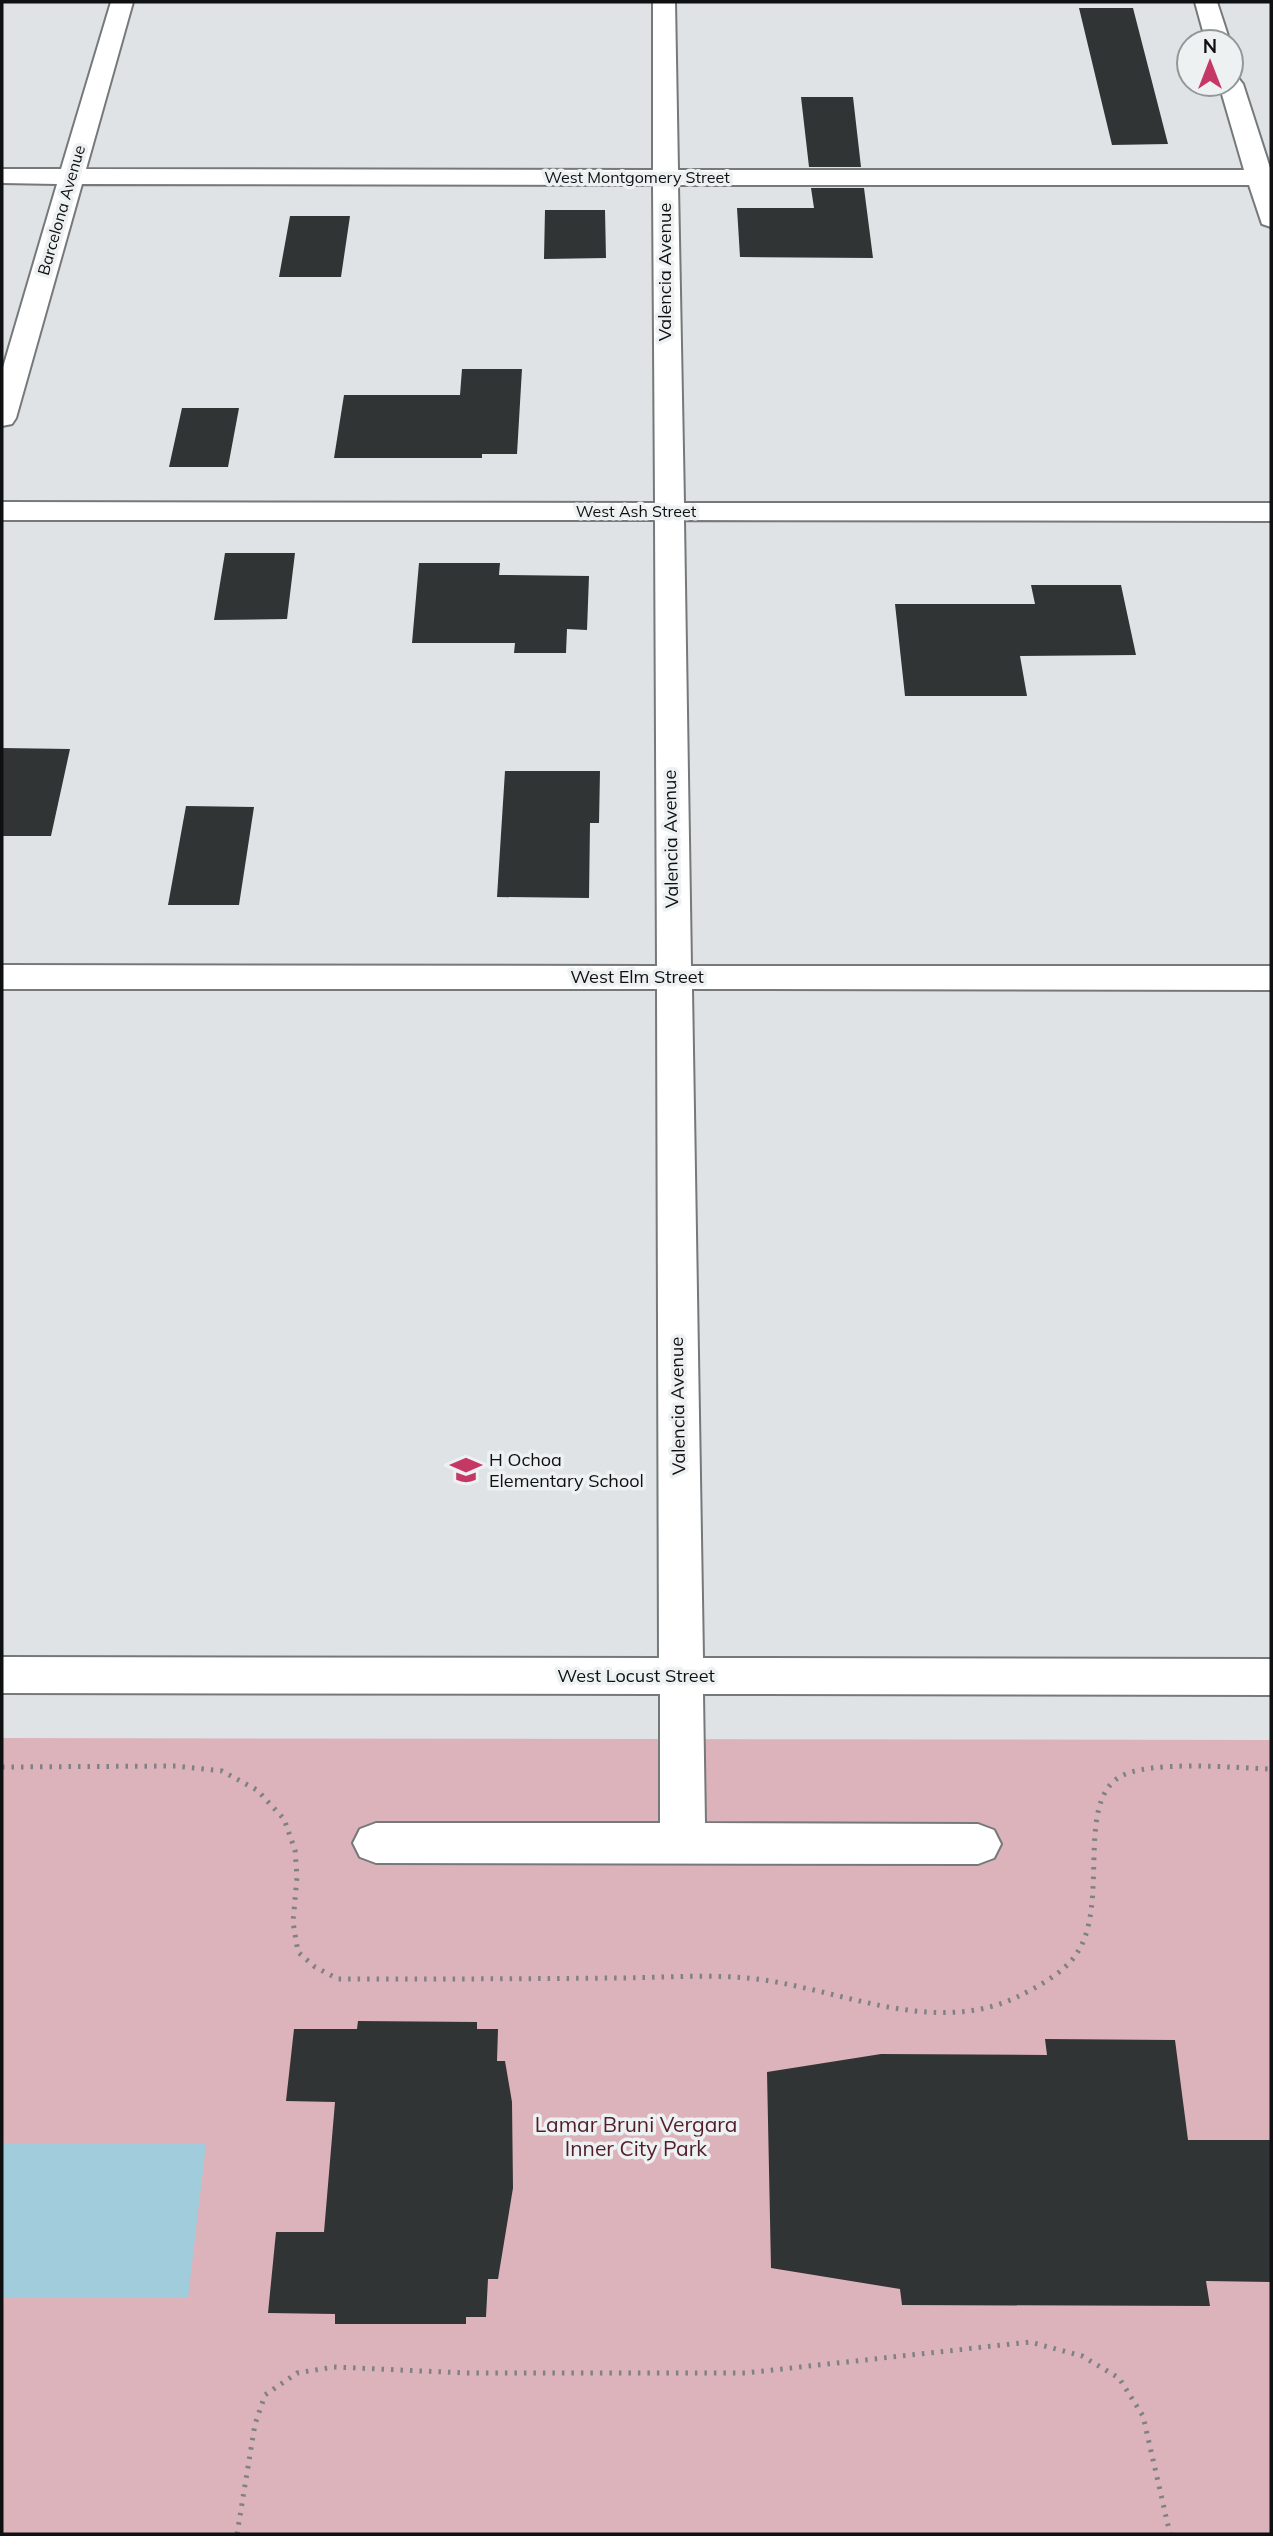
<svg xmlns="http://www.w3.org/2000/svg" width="1273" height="2536" viewBox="0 0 1273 2536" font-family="Mulish,sans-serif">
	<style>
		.green { fill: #dcb3bb }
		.water { fill: #a0ccdc }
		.building { fill: #313435 }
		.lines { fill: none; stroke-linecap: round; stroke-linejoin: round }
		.minor-casing { stroke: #75797a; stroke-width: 4 }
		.path { stroke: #7f8284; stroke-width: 5; stroke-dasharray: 2.5 7; stroke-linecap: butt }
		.minor { fill: #fff; fill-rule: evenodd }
		.labels { text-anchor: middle; stroke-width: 7; stroke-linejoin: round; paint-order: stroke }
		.far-street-label { font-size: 16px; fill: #0f1011; stroke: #edf1f2 }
		.street-label { font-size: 18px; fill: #0f1011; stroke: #edf1f2 }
		.poi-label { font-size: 18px; fill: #0f1011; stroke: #edf1f2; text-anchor: start }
		.near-park-label { font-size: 21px; fill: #521d2b; stroke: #edf1f2 }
	</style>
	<rect width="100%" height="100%" fill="#dfe3e5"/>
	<path class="green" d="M 2,1738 L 1271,1740 L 1271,2534 L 2,2534 Z"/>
	<path class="water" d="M 2,2143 L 206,2144 L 188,2298 L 2,2298 Z"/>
	<path class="building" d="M 1079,8 L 1133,8 L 1168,144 L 1112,145 Z
		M 801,97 L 853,97 L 861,167 L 809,167 Z
		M 811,188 L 864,188 L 873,258 L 740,257 L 737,208 L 814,208 Z
		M 545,210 L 605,210 L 606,258 L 544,259 Z
		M 290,216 L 350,216 L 341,277 L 279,277 Z
		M 462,369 L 522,369 L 517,454 L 482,454 L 482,458 L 334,458 L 344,395 L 460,395 Z
		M 182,408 L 239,408 L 228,467 L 169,467 Z
		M 225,553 L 295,553 L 287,619 L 214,620 Z
		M 419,563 L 500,563 L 499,575 L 589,576 L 587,630 L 567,629 L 566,653 L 514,653 L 515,643 L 412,643 Z
		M 1031,585 L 1121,585 L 1136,655 L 1020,656 L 1027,696 L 905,696 L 895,604 L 1035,604 Z
		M 2,748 L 70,749 L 51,836 L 2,836 Z
		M 505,771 L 600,771 L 599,823 L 590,823 L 589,898 L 497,897 Z
		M 186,806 L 254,807 L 239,905 L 168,905 Z
		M 358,2021 L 477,2022 L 477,2029 L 498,2029 L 497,2061 L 505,2061 L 512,2102 L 513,2188 L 498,2279 L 488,2279 L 486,2317 L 466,2317 L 466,2324 L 335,2324 L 335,2314 L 268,2313 L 276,2232 L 324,2232 L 335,2102 L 286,2101 L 294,2029 L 357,2029 Z
		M 1045,2039 L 1175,2040 L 1188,2140 L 1271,2140 L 1271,2282 L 1206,2281 L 1210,2306 L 902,2305 L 900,2289 L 771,2268 L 767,2072 L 881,2054 L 1047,2055 Z"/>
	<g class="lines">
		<defs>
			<path id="minor" d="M 111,2 L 133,2 L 86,169 L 653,170 L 653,2 L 675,2 L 678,170 L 1244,170 L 1219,84 L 1231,84 L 1231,77 L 1239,79 L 1243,84 L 1271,171 L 1271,227 L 1262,224 L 1249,185 L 678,185 L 684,503 L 1271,503 L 1271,521 L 684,520 L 691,966 L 1271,966 L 1271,990 L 692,989 L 703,1658 L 1271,1659 L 1271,1695 L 703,1694 L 705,1823 L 978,1824 L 994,1830 L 1001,1844 L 994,1858 L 978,1864 L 376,1863 L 360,1857 L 353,1843 L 360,1829 L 376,1823 L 660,1823 L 660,1694 L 2,1693 L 2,1657 L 659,1658 L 657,989 L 2,989 L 2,965 L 657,966 L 655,520 L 2,520 L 2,502 L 655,503 L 653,185 L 82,184 L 16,418 L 12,424 L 2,426 L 2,371 L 57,184 L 2,183 L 2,169 L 61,169 Z
				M 1195,2 L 1217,2 L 1230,42 L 1206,42 Z"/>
		</defs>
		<use href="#minor" class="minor-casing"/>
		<path class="path" d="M 2,1767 L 176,1766 L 222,1771 L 257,1790 L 284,1819 L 295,1850 L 297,1877 L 293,1922 L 298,1952 L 315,1967 L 338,1979 C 430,1979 522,1979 614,1978 C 658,1978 703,1974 747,1978 C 835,1986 930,2038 1017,1997 C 1036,1988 1063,1973 1075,1956 C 1111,1908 1075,1807 1118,1778 C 1146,1759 1236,1768 1271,1769
			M 237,2534 L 255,2424 L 265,2395 L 297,2373 L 334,2367 L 466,2373 L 745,2373 L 1030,2342 L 1082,2356 L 1119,2378 L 1143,2416 L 1170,2534"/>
		<use href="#minor" class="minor"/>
	</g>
	<defs>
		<symbol id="school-bare" viewBox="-9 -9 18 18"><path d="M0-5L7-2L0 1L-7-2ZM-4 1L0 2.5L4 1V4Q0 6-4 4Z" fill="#c53865" stroke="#edf1f2" stroke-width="2.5" paint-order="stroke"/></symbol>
	</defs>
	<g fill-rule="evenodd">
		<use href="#school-bare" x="444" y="1448" width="44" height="44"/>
	</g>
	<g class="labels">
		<g class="far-street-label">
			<text x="637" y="183">West Montgomery Street</text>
			<text transform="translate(61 210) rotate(-74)" y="6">Barcelona Avenue</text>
			<text x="636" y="517">West Ash Street</text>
		</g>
		<g class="street-label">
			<text transform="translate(665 272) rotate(-90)" y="6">Valencia Avenue</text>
			<text transform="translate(671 839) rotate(-91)" y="6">Valencia Avenue</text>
			<text x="637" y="983">West Elm Street</text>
			<text transform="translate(678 1406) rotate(-91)" y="6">Valencia Avenue</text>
			<text x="636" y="1682">West Locust Street</text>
		</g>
		<g class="poi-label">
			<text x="489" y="1466">H Ochoa<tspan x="489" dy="21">Elementary School</tspan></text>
		</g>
		<g class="near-park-label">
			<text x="636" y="2132">Lamar Bruni Vergara<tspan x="636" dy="24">Inner City Park</tspan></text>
		</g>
	</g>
	<rect width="1273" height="2536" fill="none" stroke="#0f1011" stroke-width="7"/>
	<g transform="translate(1210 63)"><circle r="33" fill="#edf1f2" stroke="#949798" stroke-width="2"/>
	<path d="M0-5L12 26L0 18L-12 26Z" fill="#c53865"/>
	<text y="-10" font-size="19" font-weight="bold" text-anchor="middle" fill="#0f1011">N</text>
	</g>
</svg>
